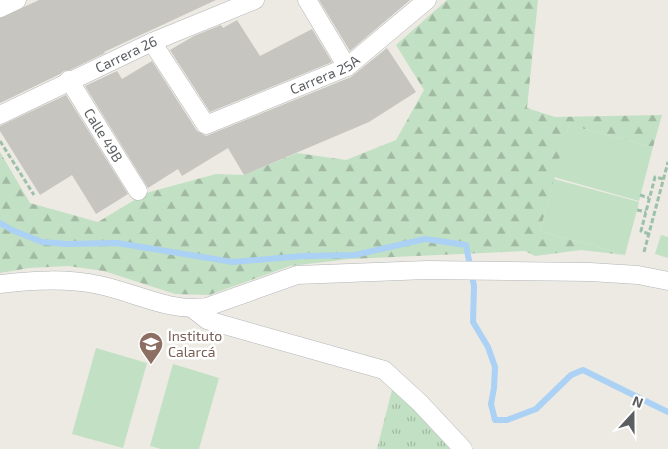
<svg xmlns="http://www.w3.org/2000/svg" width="668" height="449" viewBox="0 0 668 449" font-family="'Exo 2',sans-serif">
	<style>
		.grass { fill: url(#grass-tufts) }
		.forest { fill: url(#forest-firs) }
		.pitch { fill: #c2e0c3 }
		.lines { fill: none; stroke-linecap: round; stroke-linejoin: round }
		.stream { stroke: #abd1f4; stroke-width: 6 }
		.building { fill: #c7c5bf }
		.minor-casing { stroke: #b3b5b8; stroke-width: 19 }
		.path { stroke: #9cc0a8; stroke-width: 3; stroke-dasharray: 5 2.5; stroke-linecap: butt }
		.minor { stroke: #fff; stroke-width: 18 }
		.labels { text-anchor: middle; stroke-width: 5; stroke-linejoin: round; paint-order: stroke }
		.street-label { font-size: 14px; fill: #5b5e61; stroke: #fff }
		.education-label { font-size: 14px; fill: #785e54; stroke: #fff; text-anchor: start }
	</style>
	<defs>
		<pattern id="grass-tufts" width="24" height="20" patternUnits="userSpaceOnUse" patternTransform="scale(1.25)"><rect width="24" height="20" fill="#c2e0c3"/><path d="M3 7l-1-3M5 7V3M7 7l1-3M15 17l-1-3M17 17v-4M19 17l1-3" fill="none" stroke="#a1b9a2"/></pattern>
		<pattern id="forest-firs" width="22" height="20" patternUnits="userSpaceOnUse" patternTransform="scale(1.25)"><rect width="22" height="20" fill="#c2e0c3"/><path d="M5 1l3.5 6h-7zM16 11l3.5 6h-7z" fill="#a1b9a2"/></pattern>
	</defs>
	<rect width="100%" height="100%" fill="#eceae3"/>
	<path class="grass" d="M 393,386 L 450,449 L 377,449 Z"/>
	<path class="forest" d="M 447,0 L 538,0 L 527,108 L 555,117 L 662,115 L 653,147 L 569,125 L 540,231 L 625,255 L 581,250 L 535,256 L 525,251 L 350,259 L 290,266 L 209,295 L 175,294 L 104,271 L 68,266 L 29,268 L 0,273 L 0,152 L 30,203 L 98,222 L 146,193 L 216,174 L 244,175 L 297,153 L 346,160 L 396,140 L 424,90 L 396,45 Z"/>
	<path class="pitch" d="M 569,125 L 653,147 L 639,201 L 554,177 Z
		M 554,179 L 639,202 L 625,255 L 540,231 Z
		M 661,235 L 668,237 L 668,258 L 655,254 Z
		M 96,348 L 147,363 L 123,448 L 72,434 Z
		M 173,364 L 219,378 L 199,449 L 161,449 L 150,446 Z"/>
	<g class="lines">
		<path class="stream" d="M 0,223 L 12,230 L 42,242 L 67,244 L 117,243 L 233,262 L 303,256 L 355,255 L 425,239 L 466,245 L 474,286 L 473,322 L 488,347 L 495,367 L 494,388 L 491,404 L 495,420 L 507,420 L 536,409 L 571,375 L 583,370 L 668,412"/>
	</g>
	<path class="building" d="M 39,0 L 216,0 L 104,52 L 105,53 L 70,70 L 64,71 L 60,74 L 0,103 L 0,18 Z
		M 319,0 L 410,0 L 350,51 Z
		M 237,20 L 260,56 L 312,29 L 332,62 L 210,112 L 170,50 L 194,36 L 221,25 L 223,28 Z
		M 387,48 L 416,92 L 369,122 L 244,175 L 228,148 L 182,176 L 178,169 L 148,188 L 85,86 L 117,71 L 122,79 L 152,61 L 197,131 L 206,136 L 351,77 Z
		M 66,95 L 128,194 L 96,214 L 72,175 L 40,195 L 0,131 L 0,126 Z"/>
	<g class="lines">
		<defs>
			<g id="minor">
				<path d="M 307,0 L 347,67"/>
				<path d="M 0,8 L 17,0"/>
				<path id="s1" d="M 152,42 L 206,125 L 347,67 L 427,0"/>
				<path id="s2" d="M 69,80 L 138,191"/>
				<path id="s3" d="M 0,115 L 152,42 L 255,0"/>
				<path d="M 0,284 C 33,280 66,278 99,285 C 134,292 171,313 207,307 L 297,275 L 427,270 L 507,271 L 590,272 L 638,275 L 668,281"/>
				<path d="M 193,309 L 207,320 L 384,370 L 420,403 L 463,449"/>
			</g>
		</defs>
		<use href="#minor" class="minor-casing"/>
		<path class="path" d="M 0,141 L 34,195
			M 640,195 L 649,198
			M 637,210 L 646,212
			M 649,234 L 641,231 L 655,177 L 664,179
			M 644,252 L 668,162"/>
		<use href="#minor" class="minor"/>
	</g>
	<defs>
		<symbol id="university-pin" viewBox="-11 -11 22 30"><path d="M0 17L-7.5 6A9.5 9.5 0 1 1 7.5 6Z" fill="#8d6e63" stroke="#fff"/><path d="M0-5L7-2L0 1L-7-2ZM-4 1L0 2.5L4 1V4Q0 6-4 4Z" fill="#fff"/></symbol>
	</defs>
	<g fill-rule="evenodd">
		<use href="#university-pin" x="137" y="330" width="28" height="38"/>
	</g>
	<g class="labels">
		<g class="street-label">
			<text dy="5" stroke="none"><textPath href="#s3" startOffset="140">Carrera 26</textPath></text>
			<text dy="5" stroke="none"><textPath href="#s1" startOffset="228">Carrera 25A</textPath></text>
			<text dy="5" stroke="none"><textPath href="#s2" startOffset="65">Calle 49B</textPath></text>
		</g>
		<g class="education-label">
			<text x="168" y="341">Instituto<tspan x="168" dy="16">Calarcá</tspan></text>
		</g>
	</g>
	<g transform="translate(633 414) rotate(21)" stroke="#ffffff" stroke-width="4" paint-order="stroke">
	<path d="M0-4L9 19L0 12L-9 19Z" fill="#5b5e61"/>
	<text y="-8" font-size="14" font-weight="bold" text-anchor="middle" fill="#5b5e61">N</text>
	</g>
</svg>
